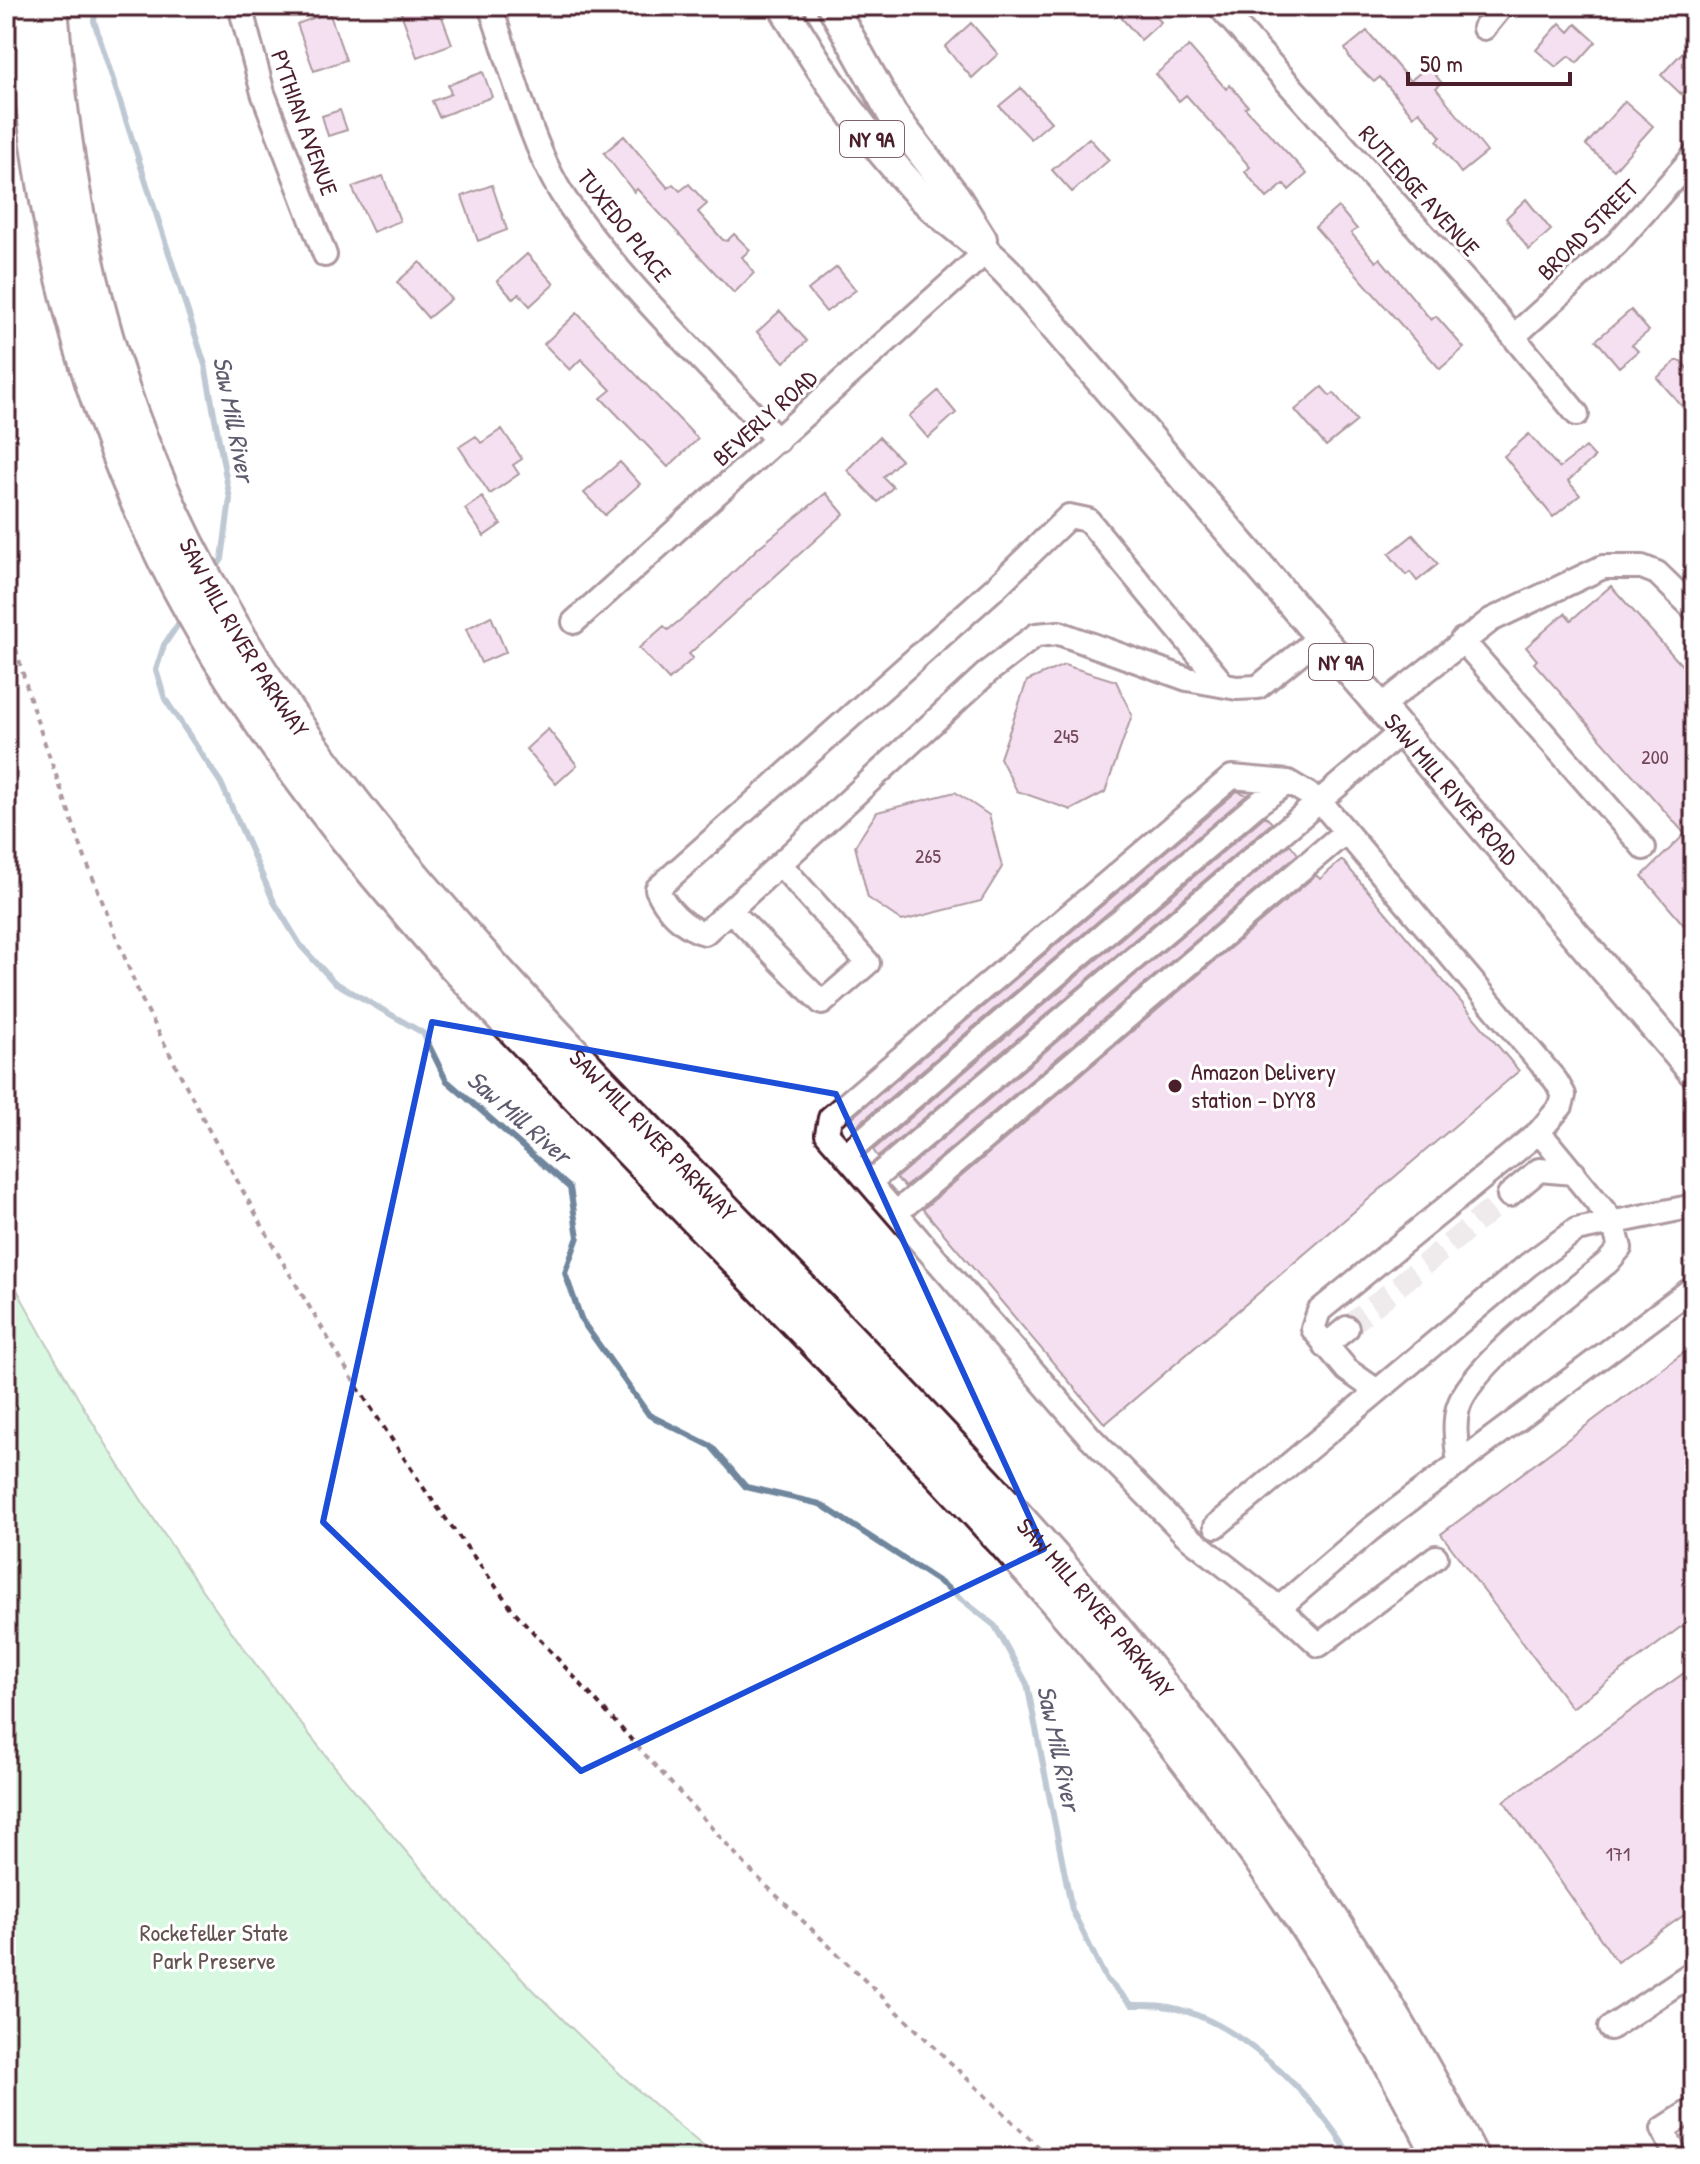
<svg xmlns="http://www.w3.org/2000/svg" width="1700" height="2164" viewBox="0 0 1700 2164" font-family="'Patrick Hand',sans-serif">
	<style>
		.green { fill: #a8f0be; stroke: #798874; stroke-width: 2 }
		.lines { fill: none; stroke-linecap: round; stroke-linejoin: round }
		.stream { stroke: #6f869d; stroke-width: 6 }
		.building { fill: #e7bbe0; stroke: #4a1f2b; stroke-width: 2 }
		.minor-tunnel { stroke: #dbd2d5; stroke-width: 22; stroke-dasharray: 22 11; stroke-linecap: butt }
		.minor-casing { stroke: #4a1f2b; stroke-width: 28 }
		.major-casing { stroke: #4a1f2b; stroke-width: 34 }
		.highway-casing { stroke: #4a1f2b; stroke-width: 38 }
		.path { stroke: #4a1f2b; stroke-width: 4; stroke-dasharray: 6 6; stroke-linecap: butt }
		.minor { stroke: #fff; stroke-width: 22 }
		.major { stroke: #fff; stroke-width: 28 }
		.highway { stroke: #fff; stroke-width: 32 }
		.marked { fill: none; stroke: #1d4ed8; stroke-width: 6; stroke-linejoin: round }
		.poi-dot { fill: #4a1f2b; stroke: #fff; stroke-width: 3 }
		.labels { text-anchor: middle; stroke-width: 6; stroke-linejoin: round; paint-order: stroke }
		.number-label { font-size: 20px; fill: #714658 }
		.shield { fill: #fff; stroke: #80626b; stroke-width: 2 }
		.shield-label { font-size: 22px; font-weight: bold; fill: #4a1f2b }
		.street-label { font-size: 24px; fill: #4a1f2b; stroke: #fff }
		.poi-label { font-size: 24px; fill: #4a1f2b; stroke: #fff; text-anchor: start }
		.park-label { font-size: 24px; fill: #625350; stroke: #fff }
		.water-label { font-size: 26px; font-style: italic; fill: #605b6e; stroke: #fff }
	</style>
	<rect width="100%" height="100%" fill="#fff"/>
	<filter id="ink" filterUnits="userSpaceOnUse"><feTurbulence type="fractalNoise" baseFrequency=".0125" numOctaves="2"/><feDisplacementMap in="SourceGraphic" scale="16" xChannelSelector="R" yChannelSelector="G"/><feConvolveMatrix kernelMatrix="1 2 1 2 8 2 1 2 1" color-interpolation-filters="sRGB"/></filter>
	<g filter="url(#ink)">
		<path class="green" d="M 6,1269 C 117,1480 253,1675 409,1855 C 504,1964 605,2068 718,2158 L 6,2158 Z"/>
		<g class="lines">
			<path class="stream" d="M 96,6 L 94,21 L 205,365 L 230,499 L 222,559 L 214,571
				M 183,617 L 164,645 L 156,670 L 165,699 L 221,783 L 274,902 L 301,946 L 334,982 L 423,1033 L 446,1080 L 570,1188 L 578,1237 L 565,1273 L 582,1321 L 649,1415 L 711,1446 L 746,1487 L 820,1504 L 944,1585 L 995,1626 L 1027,1684 L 1072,1910 L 1106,1979 L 1132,2005 C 1144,2005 1157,2004 1169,2007 C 1242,2021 1315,2098 1352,2158"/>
		</g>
		<path class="building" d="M 410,6 L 438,6 L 452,44 L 417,57 L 400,10 Z
			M 1111,6 L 1147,6 L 1161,22 L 1141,40 Z
			M 329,12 L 346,60 L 314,71 L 297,24 Z
			M 971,23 L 998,54 L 972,78 L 945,47 Z
			M 1560,23 L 1569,32 L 1576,24 L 1596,42 L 1577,63 L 1569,56 L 1556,67 L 1536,50 Z
			M 1367,31 L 1410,81 L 1428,66 L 1442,83 L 1436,88 L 1487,152 L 1461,173 L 1437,141 L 1441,137 L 1419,111 L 1413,116 L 1380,77 L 1374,82 L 1351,60 L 1345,49 Z
			M 1694,40 L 1694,80 L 1681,94 L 1661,75 Z
			M 1189,46 L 1226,89 L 1230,85 L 1248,106 L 1245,108 L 1307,174 L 1289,190 L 1284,184 L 1267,198 L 1245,172 L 1250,167 L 1186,95 L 1179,101 L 1156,74 Z
			M 483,72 L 492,97 L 439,117 L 432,101 L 451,94 L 448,85 Z
			M 1021,88 L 1051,122 L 1031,139 L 999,106 Z
			M 1625,101 L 1653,126 L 1614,170 L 1586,145 Z
			M 340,110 L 347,130 L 328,136 L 322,116 Z
			M 624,136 L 668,188 L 673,184 L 680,191 L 689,184 L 707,204 L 698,212 L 723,240 L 727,241 L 734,234 L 750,250 L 742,257 L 754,273 L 734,293 L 637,189 L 634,192 L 604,153 Z
			M 1089,138 L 1109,160 L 1072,192 L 1052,170 Z
			M 383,176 L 400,221 L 373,232 L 352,187 Z
			M 492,185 L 507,230 L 478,241 L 462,196 Z
			M 1526,199 L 1551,230 L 1529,250 L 1506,218 Z
			M 1338,207 L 1357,229 L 1351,233 L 1376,262 L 1380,258 L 1431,320 L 1436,316 L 1464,348 L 1440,369 L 1315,227 Z
			M 527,254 L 554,284 L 530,306 L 519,294 L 513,299 L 497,281 Z
			M 420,262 L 451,299 L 428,318 L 397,282 Z
			M 837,267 L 856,290 L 826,312 L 808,290 Z
			M 1631,310 L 1649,331 L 1632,345 L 1638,351 L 1619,367 L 1596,340 Z
			M 780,311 L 807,341 L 784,362 L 757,332 Z
			M 577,313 L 698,439 L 668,467 L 601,398 L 611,390 L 581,359 L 570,370 L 544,344 Z
			M 1676,361 L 1681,361 L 1694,376 L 1694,420 L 1657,378 Z
			M 1322,387 L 1330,396 L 1334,393 L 1357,421 L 1326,446 L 1295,410 Z
			M 938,391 L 956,413 L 928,438 L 909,416 Z
			M 502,429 L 522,459 L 513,465 L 519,474 L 490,494 L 459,447 L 476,436 L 481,443 Z
			M 1529,434 L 1559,468 L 1586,447 L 1595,457 L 1568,481 L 1580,495 L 1553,517 L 1504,456 Z
			M 879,437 L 901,460 L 883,477 L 893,487 L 878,502 L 847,470 Z
			M 620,462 L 640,484 L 605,515 L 584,493 Z
			M 826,493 L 844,514 L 689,654 L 693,658 L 669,680 L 639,648 L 664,626 L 668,630 L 705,600 L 759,547 Z
			M 482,497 L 501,524 L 484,536 L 465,509 Z
			M 1413,535 L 1438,564 L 1417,581 L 1410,572 L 1406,575 L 1389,554 Z
			M 1611,586 L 1694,679 L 1694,937 L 1642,876 L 1685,834 L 1534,663 L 1537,660 L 1526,647 L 1565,613 L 1571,620 Z
			M 491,616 L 506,652 L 481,663 L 466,629 Z
			M 1064,665 L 1116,681 L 1132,715 L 1105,792 L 1071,810 L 1017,791 L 1000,758 L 1027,681 Z
			M 548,729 L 577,765 L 556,784 L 526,749 Z
			M 1237,791 L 1247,795 L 854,1128 L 848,1121 Z
			M 955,792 L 989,815 L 1002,867 L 981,901 L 902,921 L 868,898 L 855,846 L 877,812 Z
			M 1265,816 L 1272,823 L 878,1157 L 873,1150 Z
			M 1290,844 L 1298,854 L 905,1187 L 896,1178 Z
			M 1342,860 L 1519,1071 L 1105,1424 L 923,1209 L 1316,875 L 1320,879 Z
			M 1694,1345 L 1694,1617 L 1572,1708 L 1441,1534 Z
			M 1694,1666 L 1694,1908 L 1617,1962 L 1504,1801 Z"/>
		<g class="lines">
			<path class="minor-tunnel" d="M 1347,1328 L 1509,1195"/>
			<defs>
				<path id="minor" d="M 240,6 L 263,93 L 325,255
					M 490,6 C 511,64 531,148 565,199 C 621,282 710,366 778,441
					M 1219,6 L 1494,313 L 1577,414
					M 1484,28 L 1502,6
					M 1514,336 L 1617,243 L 1694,156
					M 574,622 L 988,250
					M 1462,640 L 1644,848
					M 1223,684 L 1088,520 L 1069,516 L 996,587 L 657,889 C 666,909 684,928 705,933 L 989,671 L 1036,635 L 1059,633 L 1187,679 L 1237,688 L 1258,687 L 1320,637
					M 1380,707 L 1491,620 L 1603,567 L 1642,567 L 1657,573 L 1694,609
					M 730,910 L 822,1003 L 868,963 L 780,864
					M 846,1154 L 1256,805 L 1288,782
					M 870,1182 L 1401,732
					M 1509,1195 L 1539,1170 L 1574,1173
					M 896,1213 L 1345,832
					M 1325,1346 L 1347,1328
					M 1377,1391 L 1347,1370 L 1313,1329 L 1319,1311 L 1539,1132 L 1561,1106 L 1564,1095 L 1556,1081 L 1320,801 L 1288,782 L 1232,777 L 830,1118 L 827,1134 L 1090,1437 L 1185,1534 L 1279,1608 L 1371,1529 L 1689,1291
					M 1459,1464 C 1457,1446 1453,1426 1458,1408 C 1471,1364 1571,1293 1608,1262 L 1620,1248 L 1613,1222 L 1539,1132
					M 1216,1526 L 1528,1265 L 1576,1230 L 1694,1206
					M 1279,1608 L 1319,1645 L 1436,1557
					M 1610,2028 L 1694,1972
					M 1677,2158 L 1663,2129 L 1694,2109"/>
				<g id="major">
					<path id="s1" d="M 783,6 C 821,73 866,137 919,194 C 947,224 982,244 1010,275 L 1694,1073"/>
					<path d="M 832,6 L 892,114 L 955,196 L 982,239"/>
				</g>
				<g id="highway">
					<path d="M 25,6 C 35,200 79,391 167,565 C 273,774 435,949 596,1115 C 712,1236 830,1355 944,1477 C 1136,1681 1315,1907 1441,2158"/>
					<path id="s2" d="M 51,6 C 63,165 90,321 153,469 C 256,714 438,913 621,1103 C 737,1223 855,1342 969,1465 C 1165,1674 1341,1903 1472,2158"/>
				</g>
			</defs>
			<use href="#minor" class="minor-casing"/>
			<use href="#major" class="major-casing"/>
			<use href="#highway" class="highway-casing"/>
			<path class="path" d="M 6,614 L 34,712 L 85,858 L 140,996 L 210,1132 L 282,1261 L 356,1385 L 427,1493 L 513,1610 L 753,1873 L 1050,2158"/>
			<use href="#minor" class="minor"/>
			<use href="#major" class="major"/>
			<use href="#highway" class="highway"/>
		</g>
	</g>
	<path d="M0 0H1700V2164H0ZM 432,1022 L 836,1094 L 1044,1549 L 581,1771 L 323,1522 Z" fill="#fff" fill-opacity=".55" fill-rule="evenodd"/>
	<path class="marked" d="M 432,1022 L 836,1094 L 1044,1549 L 581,1771 L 323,1522 Z"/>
	<circle class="poi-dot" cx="1175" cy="1086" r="8"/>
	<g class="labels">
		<g class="number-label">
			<text x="1066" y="743">245</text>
			<text x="1655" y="764">200</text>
			<text x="928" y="863">265</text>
			<text x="1618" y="1861">171</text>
		</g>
		<g class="shield">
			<rect x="840" y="121" width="64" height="36" rx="6"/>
			<rect x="1309" y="644" width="64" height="36" rx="6"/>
		</g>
		<g class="shield-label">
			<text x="872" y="147">NY 9A</text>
			<text x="1341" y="670">NY 9A</text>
		</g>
		<g class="street-label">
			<text transform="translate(304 123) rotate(70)" y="8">PYTHIAN AVENUE</text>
			<text transform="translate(1419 191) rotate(48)" y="8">RUTLEDGE AVENUE</text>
			<text transform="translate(624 226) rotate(52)" y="8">TUXEDO PLACE</text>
			<text transform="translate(1588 230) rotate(-45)" y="8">BROAD STREET</text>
			<text transform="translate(765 418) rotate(-42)" y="8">BEVERLY ROAD</text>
			<text dy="8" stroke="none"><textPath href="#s2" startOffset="668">SAW MILL RIVER PARKWAY</textPath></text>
			<text dy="8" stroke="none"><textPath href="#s1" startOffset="1032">SAW MILL RIVER ROAD</textPath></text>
			<text dy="8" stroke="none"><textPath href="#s2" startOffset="1314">SAW MILL RIVER PARKWAY</textPath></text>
			<text dy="8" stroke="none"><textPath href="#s2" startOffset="1962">SAW MILL RIVER PARKWAY</textPath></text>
		</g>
		<g class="poi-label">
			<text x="1191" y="1080">Amazon Delivery<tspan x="1191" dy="28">station - DYY8</tspan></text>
		</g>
		<g class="park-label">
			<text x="214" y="1941">Rockefeller State<tspan x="214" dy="28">Park Preserve</tspan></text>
		</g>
		<g class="water-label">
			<text transform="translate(234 419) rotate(79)" y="9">Saw Mill River</text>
			<text transform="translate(519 1117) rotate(41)" y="9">Saw Mill River</text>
			<text transform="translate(1059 1748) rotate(78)" y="9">Saw Mill River</text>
		</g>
	</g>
	<rect width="1700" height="2164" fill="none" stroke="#fff" stroke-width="32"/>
	<rect x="16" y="16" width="1668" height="2132" fill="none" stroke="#4a1f2b" stroke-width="3" filter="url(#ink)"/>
	<path d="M1408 72v12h162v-12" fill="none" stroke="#4a1f2b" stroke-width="4"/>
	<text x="1420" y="72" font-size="24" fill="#4a1f2b" stroke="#ffffff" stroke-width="6" paint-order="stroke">50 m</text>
</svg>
